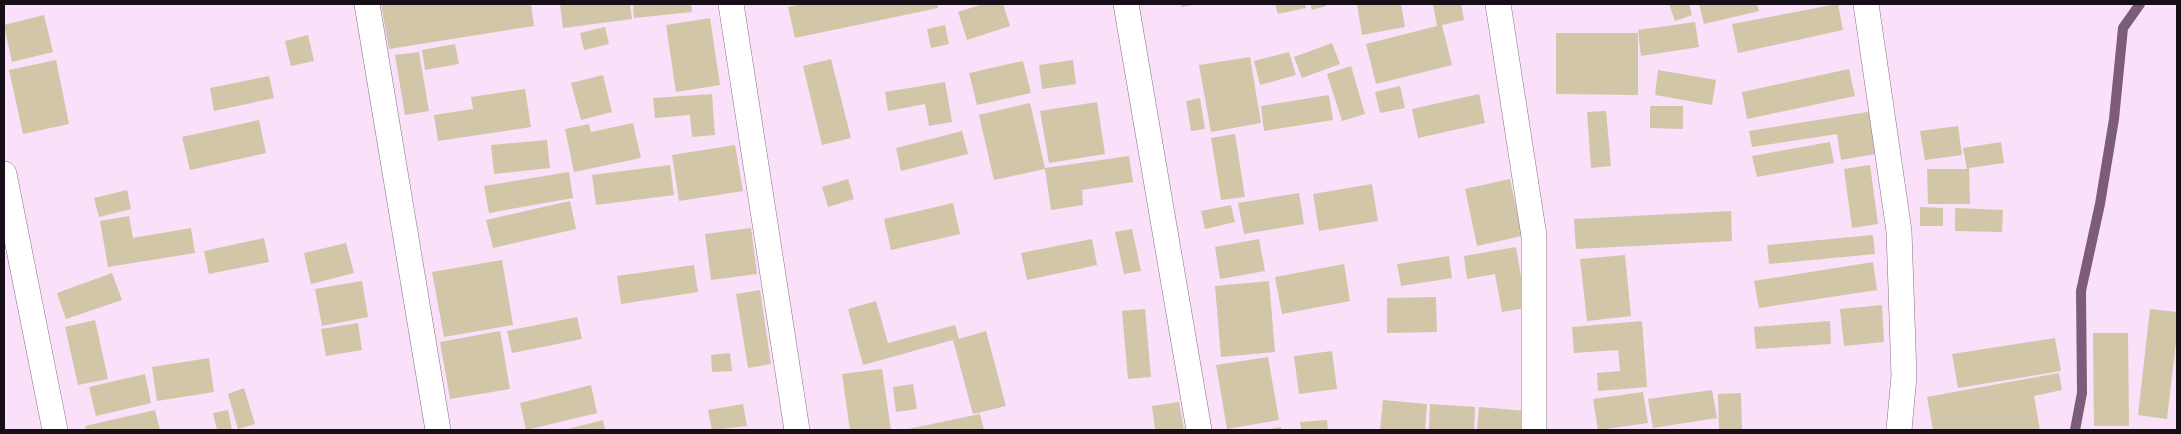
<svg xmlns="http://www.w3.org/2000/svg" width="2181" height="434" viewBox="0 0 2181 434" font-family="Inter,sans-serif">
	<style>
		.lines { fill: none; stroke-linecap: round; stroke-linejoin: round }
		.stream { stroke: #7c5c7a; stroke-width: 10 }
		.building { fill: #d1c6a8 }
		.minor-casing { stroke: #877086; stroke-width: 26 }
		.minor { stroke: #fff; stroke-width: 25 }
	</style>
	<rect width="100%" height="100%" fill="#fae0f8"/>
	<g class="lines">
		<path class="stream" d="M 2075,430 L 2082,393 L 2081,291 L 2100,204 L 2114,119 L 2123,28 L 2140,4"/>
	</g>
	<path class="building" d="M 381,4 L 531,4 L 534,26 L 389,49 Z
		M 560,4 L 630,4 L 632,19 L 563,28 Z
		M 633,4 L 691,4 L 692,12 L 634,18 Z
		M 801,4 L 938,4 L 938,8 L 795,38 L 788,7 Z
		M 983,4 L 1003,4 L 1010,26 L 967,40 L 958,12 Z
		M 1181,4 L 1193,4 L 1193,5 L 1182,7 Z
		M 1275,4 L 1305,4 L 1306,8 L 1278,14 Z
		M 1310,4 L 1326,4 L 1326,6 L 1312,10 Z
		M 1357,4 L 1401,4 L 1405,27 L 1362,35 Z
		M 1433,4 L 1461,4 L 1464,20 L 1442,25 L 1452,65 L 1376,84 L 1366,44 L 1437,26 Z
		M 1669,4 L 1689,4 L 1692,15 L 1675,21 Z
		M 1699,4 L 1757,4 L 1759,11 L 1704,24 Z
		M 1838,4 L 1843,30 L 1738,53 L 1732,24 Z
		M 44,15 L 53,52 L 12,62 L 4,25 Z
		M 710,18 L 720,85 L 676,92 L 666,25 Z
		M 1695,22 L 1699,47 L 1641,56 L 1638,30 Z
		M 945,25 L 949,44 L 931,48 L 927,29 Z
		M 605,27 L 609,44 L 584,50 L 580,33 Z
		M 1556,33 L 1638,33 L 1638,95 L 1556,94 Z
		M 308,35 L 314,61 L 291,66 L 285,41 Z
		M 1332,43 L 1340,64 L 1302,78 L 1294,57 Z
		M 455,44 L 459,64 L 425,70 L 422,50 Z
		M 419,52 L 429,111 L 405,115 L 395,55 Z
		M 1289,52 L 1296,75 L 1260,85 L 1254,61 Z
		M 1250,57 L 1261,123 L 1211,132 L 1199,65 Z
		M 831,59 L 851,138 L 822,145 L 803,66 Z
		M 56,60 L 69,124 L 23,134 L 9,70 Z
		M 1073,60 L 1076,84 L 1042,89 L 1039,65 Z
		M 1023,61 L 1031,93 L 977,105 L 969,73 Z
		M 1351,66 L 1365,114 L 1342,121 L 1327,74 Z
		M 1849,69 L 1855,96 L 1747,119 L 1742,92 Z
		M 1658,70 L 1716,80 L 1712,105 L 1655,95 Z
		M 603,75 L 612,112 L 581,120 L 571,83 Z
		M 269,76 L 274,98 L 214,111 L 210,88 Z
		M 945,82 L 952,122 L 929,126 L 925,104 L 888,111 L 885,92 Z
		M 1400,86 L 1405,108 L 1380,113 L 1375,92 Z
		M 525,89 L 531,127 L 438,141 L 434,115 L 473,109 L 471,97 Z
		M 712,94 L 715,135 L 692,137 L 690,115 L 655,118 L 653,98 Z
		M 1479,94 L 1485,123 L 1418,138 L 1412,109 Z
		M 1329,95 L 1333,120 L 1264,131 L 1261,106 Z
		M 1200,98 L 1205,129 L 1191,131 L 1186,101 Z
		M 1097,102 L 1105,154 L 1049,163 L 1040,111 Z
		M 1030,103 L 1045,168 L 1129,156 L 1133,182 L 1082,190 L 1083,205 L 1051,210 L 1045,169 L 994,180 L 979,115 Z
		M 1650,106 L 1683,106 L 1683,129 L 1650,128 Z
		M 1606,111 L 1611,166 L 1591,168 L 1587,112 Z
		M 1874,111 L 1881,153 L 1841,160 L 1837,134 L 1752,147 L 1749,131 Z
		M 259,120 L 266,153 L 190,170 L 182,137 Z
		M 633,123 L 641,158 L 574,172 L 565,129 L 589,124 L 591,132 Z
		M 1958,126 L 1962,155 L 1925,160 L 1920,131 Z
		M 962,131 L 968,154 L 901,171 L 896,148 Z
		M 1235,134 L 1245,197 L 1221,200 L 1211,138 Z
		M 547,140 L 550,168 L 494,174 L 491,145 Z
		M 1830,142 L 1834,163 L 1757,177 L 1752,156 Z
		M 2001,142 L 2004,163 L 1969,168 L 1970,204 L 1928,204 L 1927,169 L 1967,169 L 1963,148 Z
		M 735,145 L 743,191 L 679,201 L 672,155 Z
		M 670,165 L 674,195 L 596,205 L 592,175 Z
		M 1870,165 L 1878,224 L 1852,228 L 1844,169 Z
		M 569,172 L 573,198 L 489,213 L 484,186 Z
		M 848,179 L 854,199 L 828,207 L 822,187 Z
		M 1510,179 L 1522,236 L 1477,246 L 1465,189 Z
		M 1372,184 L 1378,221 L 1319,231 L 1313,194 Z
		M 127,190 L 131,209 L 99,217 L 94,198 Z
		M 1299,193 L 1304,224 L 1244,234 L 1238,203 Z
		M 570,201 L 576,229 L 493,248 L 486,220 Z
		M 953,203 L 960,234 L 891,250 L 884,219 Z
		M 1231,205 L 1235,222 L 1205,229 L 1201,211 Z
		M 1920,207 L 1943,208 L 1943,226 L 1920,226 Z
		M 1955,208 L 2003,210 L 2002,232 L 1955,231 Z
		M 1731,211 L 1732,241 L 1576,249 L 1574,219 Z
		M 129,216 L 133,238 L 191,228 L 195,253 L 108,267 L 100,221 Z
		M 751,228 L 757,274 L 711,280 L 705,234 Z
		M 1132,229 L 1141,271 L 1124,274 L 1115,232 Z
		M 1873,235 L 1875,254 L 1769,264 L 1767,245 Z
		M 264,238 L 269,262 L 209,274 L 204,251 Z
		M 1092,239 L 1097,265 L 1027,280 L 1021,253 Z
		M 1259,239 L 1265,271 L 1220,279 L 1215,247 Z
		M 346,243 L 354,273 L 311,284 L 304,253 Z
		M 1516,247 L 1526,308 L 1502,312 L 1495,274 L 1467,279 L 1464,256 Z
		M 1625,255 L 1631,316 L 1587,321 L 1580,259 Z
		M 1449,256 L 1452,278 L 1401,286 L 1397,264 Z
		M 502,260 L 513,325 L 444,337 L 432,272 Z
		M 1873,262 L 1877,290 L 1759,308 L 1754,281 Z
		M 1344,264 L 1350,301 L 1282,314 L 1275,277 Z
		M 694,265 L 698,292 L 621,304 L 617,276 Z
		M 112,273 L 122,300 L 66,319 L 57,293 Z
		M 362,281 L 368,317 L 322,326 L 315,289 Z
		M 1269,281 L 1275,352 L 1221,357 L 1215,286 Z
		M 760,290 L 771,364 L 748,368 L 736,294 Z
		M 1436,297 L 1437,332 L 1387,333 L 1387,298 Z
		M 876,301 L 888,343 L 955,325 L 959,339 L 986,331 L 1006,406 L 973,414 L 953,340 L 863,365 L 848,309 Z
		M 1882,305 L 1884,342 L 1844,346 L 1840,309 Z
		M 1145,309 L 1151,377 L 1128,379 L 1122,311 Z
		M 2150,309 L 2177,312 L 2177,334 L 2167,419 L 2138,415 Z
		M 577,317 L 582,339 L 512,353 L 507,331 Z
		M 95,320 L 108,379 L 78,385 L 65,327 Z
		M 1642,321 L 1647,387 L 1598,391 L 1597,373 L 1620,371 L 1618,350 L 1574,353 L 1572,327 Z
		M 1830,321 L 1831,344 L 1756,349 L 1754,327 Z
		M 358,323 L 362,350 L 326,356 L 321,329 Z
		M 500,331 L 510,389 L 450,399 L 440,342 Z
		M 2093,333 L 2128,333 L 2129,426 L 2094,426 Z
		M 2055,338 L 2061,371 L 1958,388 L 1952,354 Z
		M 1332,351 L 1337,389 L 1299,394 L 1294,356 Z
		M 730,353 L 732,371 L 712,372 L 711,355 Z
		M 1268,357 L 1279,420 L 1227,429 L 1216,365 Z
		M 209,358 L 214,392 L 157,401 L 152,367 Z
		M 882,369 L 891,430 L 850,430 L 842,374 Z
		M 2059,373 L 2062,390 L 2034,396 L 2040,430 L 1933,430 L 1927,397 Z
		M 145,374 L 151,403 L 96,416 L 89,387 Z
		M 913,384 L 917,409 L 896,412 L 893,387 Z
		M 591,385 L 597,413 L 526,430 L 520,403 Z
		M 244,388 L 255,424 L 238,429 L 228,394 Z
		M 1712,390 L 1717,418 L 1653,428 L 1648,399 Z
		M 1643,392 L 1648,423 L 1598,430 L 1593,399 Z
		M 1741,393 L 1742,430 L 1719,430 L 1718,394 Z
		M 1383,400 L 1427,404 L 1425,430 L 1380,430 Z
		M 1179,402 L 1184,430 L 1155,430 L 1152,406 Z
		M 743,404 L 747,426 L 712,430 L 708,410 Z
		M 1430,404 L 1475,407 L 1474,430 L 1429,430 Z
		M 1479,407 L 1526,411 L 1525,430 L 1477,430 Z
		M 155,410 L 160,430 L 86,430 L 85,426 Z
		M 228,410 L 232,430 L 217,430 L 213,413 Z
		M 980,414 L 984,430 L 908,430 L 908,429 Z
		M 603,420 L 605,430 L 564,430 Z
		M 1327,420 L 1328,430 L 1301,430 L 1300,422 Z
		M 1281,427 L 1281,430 L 1269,430 L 1269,429 Z"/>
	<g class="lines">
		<defs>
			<path id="minor" d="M 367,4 L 438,430
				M 731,4 L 797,430
				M 1126,4 L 1199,430
				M 1498,4 L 1534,236 L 1534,430
				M 1866,4 L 1899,231 L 1904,376 L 1899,430
				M 4,174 L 55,430"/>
		</defs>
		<use href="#minor" class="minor-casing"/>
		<use href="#minor" class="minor"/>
	</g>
	<rect width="2181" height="434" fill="none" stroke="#170f17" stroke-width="10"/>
</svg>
